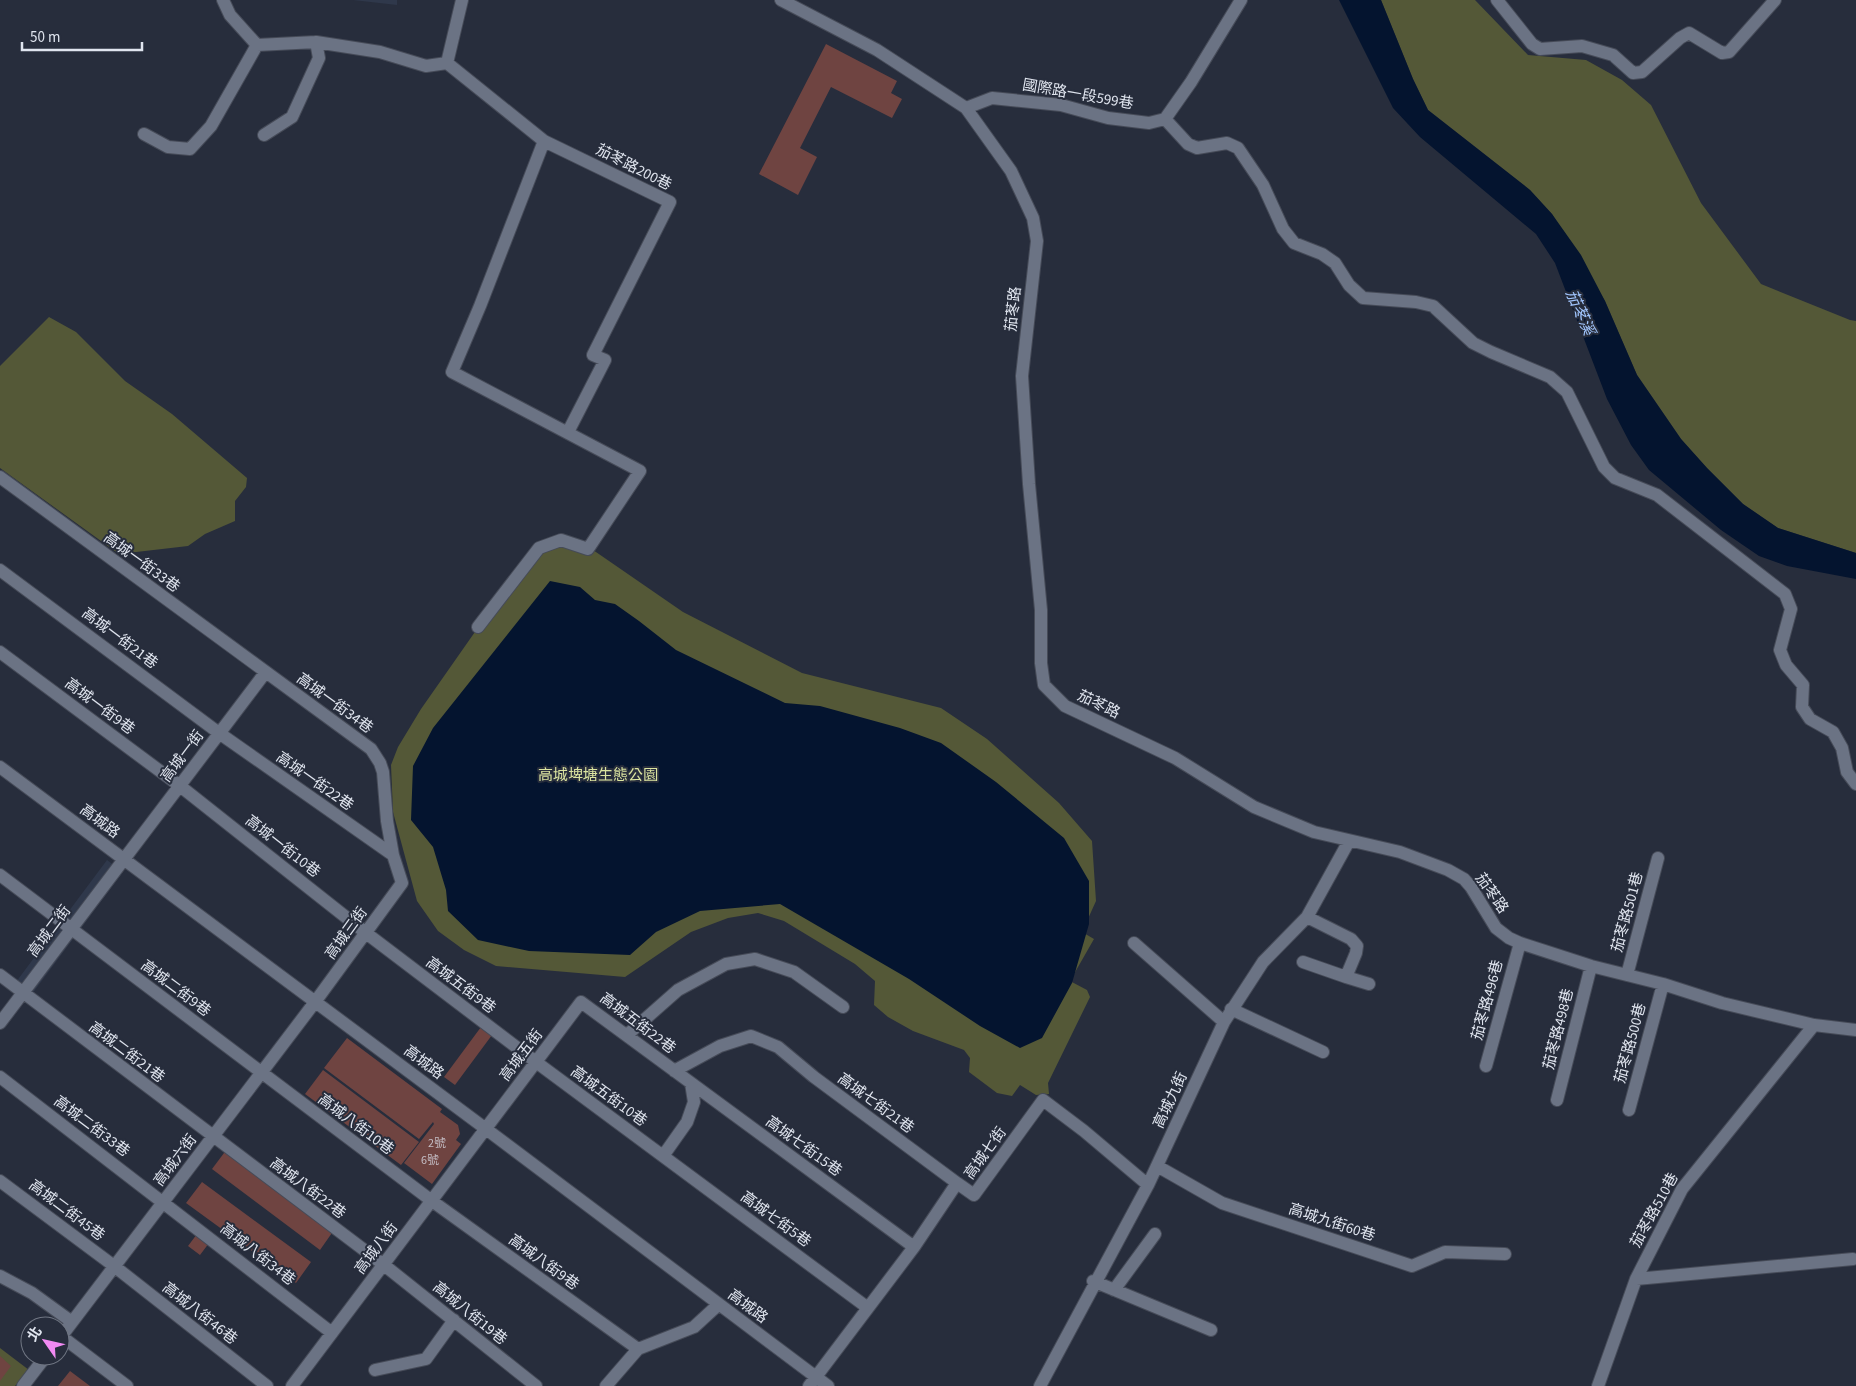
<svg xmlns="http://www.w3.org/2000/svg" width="1856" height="1386" viewBox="0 0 1856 1386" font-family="'Source Sans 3','Noto Sans TC',sans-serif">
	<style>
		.built { fill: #2f384b }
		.green { fill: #545837 }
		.water { fill: #04142f }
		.building { fill: #6f4441 }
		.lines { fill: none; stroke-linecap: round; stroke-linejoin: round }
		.minor-casing { stroke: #464b58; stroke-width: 14 }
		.minor { stroke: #6b7384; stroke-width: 12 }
		.labels { text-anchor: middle; stroke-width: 4; stroke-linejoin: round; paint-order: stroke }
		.number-label { font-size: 12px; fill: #c4bdc4 }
		.street-label { font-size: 15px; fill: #e0e5ef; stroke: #272d3c }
		.park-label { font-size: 15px; fill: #dbe4a0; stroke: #272d3c }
		.water-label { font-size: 16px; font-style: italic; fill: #a1c5fd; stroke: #272d3c }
	</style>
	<rect width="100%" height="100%" fill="#272d3c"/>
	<path class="built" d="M 353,0 L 397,0 L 397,5 Z
		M 107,860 L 123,872 L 32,994 L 16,982 Z"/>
	<path class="green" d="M 1381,0 L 1475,0 L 1528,55 L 1586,60 L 1622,80 L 1651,105 L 1701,203 L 1761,284 L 1850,320 L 1856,321 L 1856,553 L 1778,528 L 1743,504 L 1707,468 L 1681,439 L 1637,375 L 1605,301 L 1552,214 L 1530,190 L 1428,110 L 1413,79 Z
		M 49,317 L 76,332 L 125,381 L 172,414 L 247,478 L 246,487 L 235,501 L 235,521 L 205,534 L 188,546 L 119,554 L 0,468 L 0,366 Z
		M 580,541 L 683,612 L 802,673 L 941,708 L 987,739 L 1059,803 L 1092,841 L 1096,901 L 1082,932 L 1094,939 L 1070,981 L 1087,990 L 1090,997 L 1048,1083 L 1049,1094 L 1036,1095 L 1020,1085 L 1012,1096 L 997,1093 L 969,1072 L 970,1058 L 964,1050 L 913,1031 L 888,1017 L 874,1005 L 875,981 L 855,964 L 784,921 L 758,913 L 728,918 L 691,932 L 625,977 L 496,966 L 464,950 L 438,931 L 417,901 L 393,812 L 391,765 L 398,747 L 421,709 L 477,629 L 530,564 L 552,545 Z
		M 0,1348 L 29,1370 L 15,1386 L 0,1386 Z"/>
	<path class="water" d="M 1339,0 L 1381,0 L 1413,79 L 1428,110 L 1530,190 L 1552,214 L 1581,255 L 1605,301 L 1637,375 L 1681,439 L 1707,468 L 1743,504 L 1778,528 L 1856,553 L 1856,579 L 1787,566 L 1759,556 L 1721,530 L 1649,470 L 1631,445 L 1607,399 L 1555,263 L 1536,234 L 1420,137 L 1393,108 Z
		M 550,581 L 580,587 L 595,600 L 615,604 L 639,621 L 676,650 L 785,703 L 820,706 L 900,728 L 941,743 L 996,782 L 1064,838 L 1089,881 L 1089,924 L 1072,983 L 1042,1038 L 1020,1048 L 980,1026 L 909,979 L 780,904 L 700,911 L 656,932 L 630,955 L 529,951 L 478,940 L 448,911 L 446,890 L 433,847 L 411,820 L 413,766 L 433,728 Z"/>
	<path class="building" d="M 826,44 L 897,81 L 891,93 L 902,99 L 892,118 L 831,87 L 800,148 L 817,157 L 798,195 L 759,174 Z
		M 481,1027 L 492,1035 L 455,1085 L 444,1077 Z
		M 347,1038 L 442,1109 L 440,1112 L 458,1125 L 460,1134 L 456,1140 L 461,1144 L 432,1184 L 404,1163 L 434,1124 L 433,1122 L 419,1139 L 324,1068 Z
		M 323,1070 L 419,1142 L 401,1165 L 305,1094 Z
		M 227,1149 L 334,1230 L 320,1250 L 212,1169 Z
		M 202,1182 L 311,1262 L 296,1283 L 186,1203 Z
		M 197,1234 L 209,1243 L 200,1255 L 188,1246 Z
		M 0,1356 L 11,1366 L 0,1381 Z
		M 70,1371 L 90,1386 L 58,1386 Z"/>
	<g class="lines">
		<defs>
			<path id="minor" d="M 223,0 L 230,15 L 257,45 L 316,42 L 380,52 L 426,66 L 447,63
				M 462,0 L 447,63 L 544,141 L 670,202 L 593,355 L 605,360 L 568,432
				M 781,0 L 877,50 L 966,108 L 1011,171 L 1033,218 L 1037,241 L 1022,376 L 1029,484 L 1041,610 L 1041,663 L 1044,685 L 1065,706 L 1175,758 L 1254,807 L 1314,832 L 1400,852 L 1448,870 L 1464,879 L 1471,887 L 1496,928 L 1509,938 L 1520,943 L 1591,966 L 1663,984 L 1722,1003 L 1814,1025 L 1856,1030
				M 1497,0 L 1532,44 L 1540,49 L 1582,46 L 1613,55 L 1633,73 L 1642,72 L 1680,38 L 1689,33 L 1722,53 L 1729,52 L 1775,0
				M 966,108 L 992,98 L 1061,105 L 1108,118 L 1149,123 L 1165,119 L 1191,82 L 1241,0
				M 1165,119 L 1188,144 L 1197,148 L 1227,143 L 1238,148 L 1263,185 L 1283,229 L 1294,243 L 1322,254 L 1335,263 L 1349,285 L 1363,298 L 1416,302 L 1433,306 L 1473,343 L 1491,352 L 1550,377 L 1567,392 L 1604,467 L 1615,478 L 1657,495 L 1785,594 L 1791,609 L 1780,650 L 1786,665 L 1803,685 L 1802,707 L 1810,719 L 1833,732 L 1842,748 L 1847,772 L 1856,784
				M 144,134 L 168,147 L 190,149 L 211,126 L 257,45
				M 264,135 L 292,117 L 319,58 L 316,42
				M 0,477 L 371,749 L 380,763 L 383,772 L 387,821 L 393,855 L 402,883 L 315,1002 L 60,1338
				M 0,570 L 219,733 L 393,855
				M 478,627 L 539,548 L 561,540 L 588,549 L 640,471 L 452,372 L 480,306 L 544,141
				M 0,652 L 180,786 L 366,933 L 536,1062 L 868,1308
				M 0,767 L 486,1129 L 828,1386
				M 0,875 L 432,1201 L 638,1349
				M 1134,943 L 1224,1022
				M 1303,962 L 1346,977 L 1356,953 L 1357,946 L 1351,939 L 1307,917
				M 0,975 L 384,1265 L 536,1386
				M 1627,975 L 1658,858
				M 1346,977 L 1369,984
				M 1231,1009 L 1323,1052
				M 0,1023 L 265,673
				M 627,1035 L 678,990 L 726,964 L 755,959 L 794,972 L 843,1007
				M 1486,1066 L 1520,943
				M 674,1071 L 720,1046 L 751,1036 L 778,1047 L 814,1077 L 957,1183
				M 0,1077 L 332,1333
				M 1557,1100 L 1591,966
				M 1629,1110 L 1663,984
				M 663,1156 L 687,1122 L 694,1102 L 691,1083
				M 1157,1166 L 1222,1203 L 1412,1266 L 1445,1252 L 1505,1254
				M 0,1181 L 114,1266 L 267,1386
				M 0,1276 L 32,1293 L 72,1322
				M 1636,1279 L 1853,1259
				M 1093,1281 L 1211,1330
				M 1114,1290 L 1155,1234
				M 61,1336 L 127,1386
				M 375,1370 L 426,1359 L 454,1320
				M 23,1386 L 46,1356
				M 292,1386 L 581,1002 L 914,1247
				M 606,1386 L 638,1349 L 694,1327 L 719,1304
				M 809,1386 L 914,1247 L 957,1183 L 974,1195 L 1043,1100 L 1084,1131 L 1148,1185
				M 1040,1386 L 1148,1185 L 1224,1022 L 1263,962 L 1307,917 L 1349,841
				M 1598,1386 L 1636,1279 L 1682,1189 L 1814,1025"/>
		</defs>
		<use href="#minor" class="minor-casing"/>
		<use href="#minor" class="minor"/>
	</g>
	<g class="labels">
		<g class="number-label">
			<text x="437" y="1147">2號</text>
			<text x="430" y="1164">6號</text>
		</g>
		<g class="street-label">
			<text transform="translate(1078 94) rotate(10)" y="5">國際路一段599巷</text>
			<text transform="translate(634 167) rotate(27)" y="5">茄苳路200巷</text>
			<text transform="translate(1013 309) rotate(-84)" y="5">茄苳路</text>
			<text transform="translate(142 562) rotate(36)" y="5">高城一街33巷</text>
			<text transform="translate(120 638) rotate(37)" y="5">高城一街21巷</text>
			<text transform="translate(335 703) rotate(36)" y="5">高城一街34巷</text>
			<text transform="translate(1099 704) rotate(26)" y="5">茄苳路</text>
			<text transform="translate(100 706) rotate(37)" y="5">高城一街9巷</text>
			<text transform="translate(182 756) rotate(-53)" y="5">高城一街</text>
			<text transform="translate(315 781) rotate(35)" y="5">高城一街22巷</text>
			<text transform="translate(100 821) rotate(37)" y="5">高城路</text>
			<text transform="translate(283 846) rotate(38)" y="5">高城一街10巷</text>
			<text transform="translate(1492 893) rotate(55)" y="5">茄苳路</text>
			<text transform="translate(1627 912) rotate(-75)" y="5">茄苳路501巷</text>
			<text transform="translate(49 931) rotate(-53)" y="5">高城二街</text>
			<text transform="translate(346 933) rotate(-54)" y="5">高城三街</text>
			<text transform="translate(461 985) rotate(37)" y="5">高城五街9巷</text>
			<text transform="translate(176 988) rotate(37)" y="5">高城二街9巷</text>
			<text transform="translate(1487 1000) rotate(-75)" y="5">茄苳路496巷</text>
			<text transform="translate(638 1023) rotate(37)" y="5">高城五街22巷</text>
			<text transform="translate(1558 1029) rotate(-76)" y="5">茄苳路498巷</text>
			<text transform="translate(1630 1043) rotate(-75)" y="5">茄苳路500巷</text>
			<text transform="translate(127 1052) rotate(37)" y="5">高城二街21巷</text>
			<text transform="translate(521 1055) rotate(-53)" y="5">高城五街</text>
			<text transform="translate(424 1062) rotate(37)" y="5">高城路</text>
			<text transform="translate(609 1096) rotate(36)" y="5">高城五街10巷</text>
			<text transform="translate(1170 1100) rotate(-65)" y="5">高城九街</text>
			<text transform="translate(876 1103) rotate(36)" y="5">高城七街21巷</text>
			<text transform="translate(356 1124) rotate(37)" y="5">高城八街10巷</text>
			<text transform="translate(92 1126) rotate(37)" y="5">高城二街33巷</text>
			<text transform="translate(804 1146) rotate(36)" y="5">高城七街15巷</text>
			<text transform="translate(985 1153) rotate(-54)" y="5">高城七街</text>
			<text transform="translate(175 1160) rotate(-53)" y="5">高城六街</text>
			<text transform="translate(308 1188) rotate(37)" y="5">高城八街22巷</text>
			<text transform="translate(67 1210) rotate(37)" y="5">高城二街45巷</text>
			<text transform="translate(1654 1210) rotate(-61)" y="5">茄苳路510巷</text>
			<text transform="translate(776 1219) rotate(36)" y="5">高城七街5巷</text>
			<text transform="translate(1332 1222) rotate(18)" y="5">高城九街60巷</text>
			<text transform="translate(376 1248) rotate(-53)" y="5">高城八街</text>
			<text transform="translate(258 1254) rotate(38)" y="5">高城八街34巷</text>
			<text transform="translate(544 1262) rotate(36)" y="5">高城八街9巷</text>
			<text transform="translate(748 1306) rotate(37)" y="5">高城路</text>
			<text transform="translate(200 1313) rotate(38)" y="5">高城八街46巷</text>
			<text transform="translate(470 1313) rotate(39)" y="5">高城八街19巷</text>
		</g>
		<g class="park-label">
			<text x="598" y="780">高城埤塘生態公園</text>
		</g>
		<g class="water-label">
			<text transform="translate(1581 312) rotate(66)" y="6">茄苳溪</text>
		</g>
	</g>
	<g transform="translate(45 1341) rotate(304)"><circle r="24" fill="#272d3c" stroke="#717784"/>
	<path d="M0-4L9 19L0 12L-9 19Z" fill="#f28af3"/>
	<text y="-8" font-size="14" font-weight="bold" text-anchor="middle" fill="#e0e5ef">北</text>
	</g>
	<path d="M22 42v8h120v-8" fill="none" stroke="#e0e5ef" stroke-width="2.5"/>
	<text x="30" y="42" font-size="15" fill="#e0e5ef" stroke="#272d3c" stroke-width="4" paint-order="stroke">50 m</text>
</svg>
